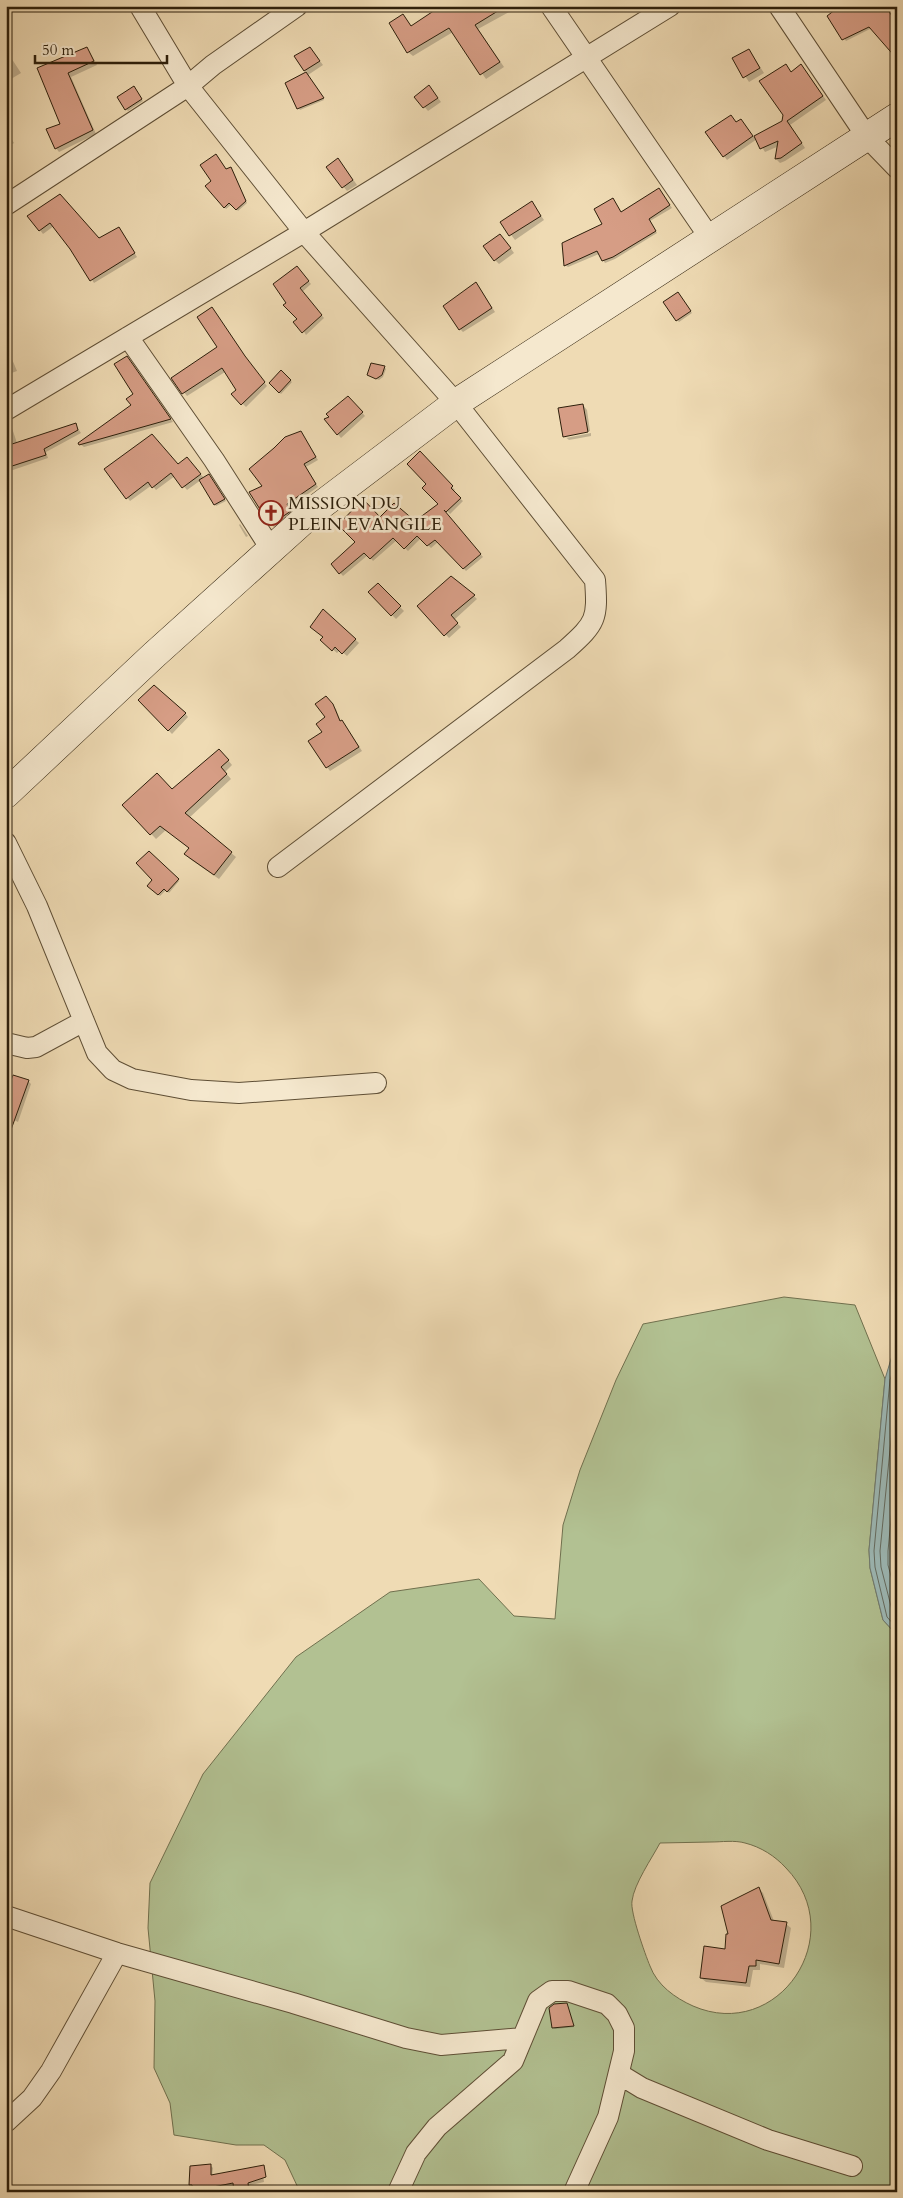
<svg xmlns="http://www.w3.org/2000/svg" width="903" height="2198" viewBox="0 0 903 2198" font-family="Cardo,serif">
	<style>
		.green { fill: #b2c192; stroke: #70704e; fill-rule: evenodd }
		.water { fill: #9db9b6; stroke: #707b72 }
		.shadow { fill: #0003 }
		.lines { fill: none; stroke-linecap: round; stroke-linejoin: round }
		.shore { stroke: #656c60; stroke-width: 1 }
		.building { fill: #d69d85; stroke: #2d1f0b }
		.street-casing { stroke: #5e4e35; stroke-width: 22 }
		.secondary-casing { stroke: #2d1f0b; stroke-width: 29 }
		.street { stroke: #f5e8ce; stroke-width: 20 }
		.secondary { stroke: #f5e8ce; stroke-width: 28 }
		.labels { text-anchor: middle; stroke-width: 5; stroke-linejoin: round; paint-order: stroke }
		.poi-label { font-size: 18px; fill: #2d1f0b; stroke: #f5e8ce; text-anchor: start }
	</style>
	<rect width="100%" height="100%" fill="#efdbb4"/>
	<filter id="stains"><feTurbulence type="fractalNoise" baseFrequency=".004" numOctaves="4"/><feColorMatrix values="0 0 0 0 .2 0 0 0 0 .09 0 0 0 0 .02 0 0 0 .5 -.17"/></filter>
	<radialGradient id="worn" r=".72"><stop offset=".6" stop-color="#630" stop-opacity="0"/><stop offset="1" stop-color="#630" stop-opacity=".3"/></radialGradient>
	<path class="green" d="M 784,1297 L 855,1305 L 885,1379 L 869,1550 L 870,1568 L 883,1620 L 897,1635 L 897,2165 L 893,2192 L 300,2192 L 285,2160 L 264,2145 L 236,2145 L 174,2135 L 170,2103 L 154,2068 L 155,2001 L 148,1928 L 150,1883 L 203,1774 L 296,1657 L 390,1592 L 479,1579 L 514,1616 L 555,1619 L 563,1525 L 580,1470 L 616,1380 L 643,1324 ZM 711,1842 C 721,1842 735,1840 745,1843 C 761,1847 775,1856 786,1868 C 851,1935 778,2043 693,2006 C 675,1998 657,1985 650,1966 C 645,1954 630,1912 632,1901 C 634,1884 652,1858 660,1843 Z"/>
	<path class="water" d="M 897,1339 L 897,1635 L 883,1620 L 870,1568 L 869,1550 L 885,1379 Z"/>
	<path class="shadow" d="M 443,6 L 508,6 L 511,11 L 478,29 L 504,67 L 486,79 L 453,32 L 413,56 L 408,52 L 403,15 L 412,27 Z
		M 828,16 L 897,23 L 872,28 L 846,41 Z
		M 87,48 L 97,65 L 71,77 L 96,134 L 59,152 L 56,148 L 62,125 L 38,68 Z
		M 310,48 L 323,65 L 308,75 L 324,100 L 300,110 L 287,84 L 307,73 L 305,70 Z
		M 6,50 L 21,73 L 6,82 Z
		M 749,50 L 764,73 L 749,82 L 734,59 Z
		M 805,70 L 826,100 L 790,125 L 805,148 L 785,161 L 780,163 L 776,159 L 779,146 L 765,152 L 757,139 L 727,160 L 724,156 L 731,116 L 737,123 L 745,125 L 754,137 L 783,122 L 791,73 Z
		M 135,90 L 143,101 L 128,111 L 126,109 Z
		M 433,91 L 441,102 L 428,111 L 416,97 Z
		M 6,130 L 14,143 L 6,148 Z
		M 342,164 L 357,185 L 347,191 L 328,167 Z
		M 231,168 L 247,203 L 238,211 L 232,204 L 226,209 L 207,186 Z
		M 661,192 L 672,208 L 650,221 L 657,233 L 615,259 L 605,263 L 599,254 L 568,267 L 565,265 L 604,224 Z
		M 60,195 L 99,240 L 122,232 L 137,257 L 94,283 L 71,248 L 54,226 L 43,234 L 29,216 Z
		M 535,207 L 544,220 L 515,240 L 502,223 Z
		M 504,239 L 514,253 L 499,264 L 495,260 Z
		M 299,270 L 311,284 L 302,292 L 324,318 L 306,335 L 287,303 Z
		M 479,287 L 495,312 L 463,332 L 460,329 Z
		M 680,296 L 692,313 L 679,322 L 677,320 Z
		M 9,352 L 17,371 L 6,375 L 6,353 Z
		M 130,361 L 173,422 L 84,447 L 80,444 L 133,406 L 135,394 Z
		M 248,361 L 267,386 L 246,407 L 233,394 L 238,390 L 225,372 L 187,396 L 173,378 Z
		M 384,367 L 386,369 L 383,377 L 379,380 L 368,375 Z
		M 281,372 L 292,382 L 281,394 L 270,383 Z
		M 348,397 L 365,416 L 341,438 L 326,420 L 331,417 Z
		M 583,405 L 587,410 L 590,431 L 566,435 L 566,438 L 591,433 L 591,436 L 569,440 L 564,436 Z
		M 75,424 L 81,433 L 46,452 L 48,458 L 7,472 L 11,486 L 6,487 L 6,426 L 9,425 L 12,428 L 17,443 Z
		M 301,432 L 318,460 L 306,467 L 318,487 L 289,507 L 293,514 L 274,527 L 271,524 L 264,487 Z
		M 420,453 L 455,490 L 453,492 L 463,501 L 450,514 L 444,508 L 443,510 L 483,557 L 466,571 L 438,542 L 431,548 L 421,538 L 408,551 L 397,540 L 373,561 L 368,555 L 343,576 L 332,564 L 380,518 L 414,522 L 440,505 L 428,484 Z
		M 190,462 L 204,478 L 210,477 L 226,501 L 216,506 L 201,480 L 187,490 L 175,476 L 156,490 L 152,485 L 130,501 L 106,469 L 179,466 Z
		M 240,524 L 248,536 L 246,537 L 239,525 Z
		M 378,585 L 404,611 L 396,619 L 369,592 Z
		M 474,596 L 477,599 L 454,620 L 461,627 L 449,638 L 419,606 Z
		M 324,611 L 359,643 L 347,656 L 340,650 L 337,653 L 322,640 L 324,637 Z
		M 326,698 L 336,709 L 341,722 L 345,725 L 362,751 L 330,771 L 327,767 Z
		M 140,700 L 185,713 L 188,717 L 172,734 Z
		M 224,755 L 232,765 L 225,772 L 231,779 L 189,818 L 236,857 L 219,879 L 190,859 L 186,854 L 190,849 L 166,830 L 156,839 L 124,805 L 172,791 Z
		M 149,852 L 179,881 L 169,893 L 166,890 L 160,896 L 150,887 L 154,879 Z
		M 6,1008 L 12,1011 L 9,1030 L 8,1030 L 6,1034 Z
		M 28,1081 L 31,1084 L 18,1122 L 6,1116 L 11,1084 Z
		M 759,1889 L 763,1893 L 774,1921 L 786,1924 L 791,1928 L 784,1968 L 760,1964 L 760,1970 L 753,1970 L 750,1987 L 706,1982 L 701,1978 L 726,1951 L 730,1935 Z
		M 567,2005 L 574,2027 L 555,2029 L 553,2028 Z
		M 211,2166 L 213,2168 L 212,2176 L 262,2169 L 264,2182 L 250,2185 L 250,2192 L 208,2192 L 207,2187 L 193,2187 L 191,2185 Z"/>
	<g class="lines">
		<path class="shore" d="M 897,1357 L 890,1380 L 874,1551 L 875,1567 L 887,1617 L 897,1628
			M 897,1379 L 880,1551 L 881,1567 L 893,1614 L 897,1619
			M 897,1456 L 888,1551 L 888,1565 L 897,1598"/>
	</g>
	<path class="building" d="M 441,6 L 506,6 L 475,25 L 500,62 L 480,75 L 449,28 L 407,53 L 389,23 L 403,14 L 411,26 Z
		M 840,6 L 885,6 L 897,23 L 897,59 L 869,27 L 842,40 L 827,16 Z
		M 87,47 L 94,61 L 68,73 L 93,130 L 55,149 L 46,129 L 60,124 L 37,68 Z
		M 310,47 L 320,61 L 304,71 L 294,56 Z
		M 749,49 L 760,68 L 743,78 L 732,58 Z
		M 786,64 L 791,72 L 801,64 L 823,96 L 787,121 L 802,143 L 781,158 L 775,159 L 778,141 L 760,149 L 754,136 L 782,121 L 783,115 L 759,81 Z
		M 306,72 L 324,98 L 297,109 L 285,83 Z
		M 429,85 L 438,98 L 423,108 L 414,97 Z
		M 134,86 L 142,99 L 125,110 L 117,97 Z
		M 731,115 L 736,122 L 741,119 L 753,136 L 723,157 L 705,132 Z
		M 216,154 L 226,169 L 231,167 L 246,201 L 236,210 L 229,203 L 224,208 L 205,186 L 211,181 L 200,165 Z
		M 338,158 L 353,180 L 342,188 L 326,167 Z
		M 659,188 L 670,205 L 649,219 L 656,231 L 613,257 L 602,261 L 597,251 L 564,266 L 562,243 L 602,224 L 594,209 L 613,198 L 621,212 Z
		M 60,194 L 99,238 L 119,227 L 135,253 L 90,281 L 70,249 L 50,223 L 39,231 L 27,216 Z
		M 532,201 L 541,216 L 509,236 L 500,222 Z
		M 500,234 L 511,248 L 494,261 L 483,246 Z
		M 297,266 L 309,281 L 300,288 L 322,315 L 302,333 L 293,322 L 297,319 L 283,305 L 286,303 L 273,284 Z
		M 476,282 L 492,308 L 459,330 L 443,306 Z
		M 678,292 L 691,311 L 676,321 L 663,302 Z
		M 212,307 L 245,356 L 265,382 L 241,405 L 231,394 L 236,390 L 222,368 L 182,394 L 171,378 L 217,347 L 197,317 Z
		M 127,356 L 171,419 L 79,445 L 78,443 L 131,405 L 126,399 L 133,394 L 114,364 Z
		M 371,363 L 385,366 L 382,375 L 376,379 L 367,375 Z
		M 281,370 L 291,380 L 279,393 L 269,383 Z
		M 348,396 L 363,412 L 337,435 L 324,419 L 329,417 L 326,414 Z
		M 583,404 L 588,432 L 563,437 L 558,408 Z
		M 76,423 L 78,430 L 44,449 L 46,455 L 6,468 L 6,446 Z
		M 301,431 L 316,457 L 304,464 L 316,484 L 287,504 L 291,511 L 270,525 L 249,492 L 262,486 L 249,469 L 274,448 L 285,437 Z
		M 152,434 L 178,464 L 187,457 L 201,474 L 182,488 L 171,473 L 152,488 L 148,482 L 126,499 L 104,469 Z
		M 420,451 L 453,486 L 451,488 L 461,498 L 446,512 L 444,510 L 481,554 L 463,569 L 435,540 L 427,546 L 417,536 L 404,549 L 393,538 L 370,559 L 364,553 L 339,574 L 331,564 L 355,542 L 338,525 L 363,499 L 380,517 L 394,503 L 415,521 L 438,504 L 422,488 L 426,484 L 407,464 Z
		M 209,474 L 225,499 L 214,505 L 199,480 Z
		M 451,576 L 475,595 L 451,615 L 458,623 L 444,636 L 417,606 Z
		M 378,583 L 401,606 L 391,616 L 368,592 Z
		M 323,609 L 356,639 L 342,654 L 335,647 L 332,651 L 320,640 L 323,637 L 310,627 Z
		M 154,685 L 186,713 L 168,731 L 138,700 Z
		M 326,696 L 333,704 L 340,721 L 342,720 L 359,747 L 326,768 L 308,741 L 322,732 L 316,724 L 325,717 L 315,704 Z
		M 219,749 L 229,760 L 221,767 L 227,774 L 185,813 L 232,852 L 214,875 L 184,854 L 189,848 L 160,826 L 150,835 L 122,805 L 157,773 L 172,789 Z
		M 149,851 L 179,879 L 167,892 L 164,889 L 158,895 L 147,886 L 152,880 L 136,863 Z
		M 13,1075 L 29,1080 L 8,1138 L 6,1137 L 6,1081 L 10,1083 Z
		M 759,1887 L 771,1920 L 787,1922 L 779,1964 L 756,1960 L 756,1966 L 749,1966 L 746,1983 L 700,1978 L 704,1946 L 725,1949 L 726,1934 L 728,1934 L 721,1906 Z
		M 567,2003 L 574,2026 L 552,2028 L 549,2008 L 554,2004 Z
		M 211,2164 L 211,2175 L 264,2165 L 266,2177 L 248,2183 L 249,2192 L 234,2192 L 233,2183 L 193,2191 L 192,2185 L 189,2185 L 190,2166 Z"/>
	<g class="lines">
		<defs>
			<path id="street" d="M 140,6 L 188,86 L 304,232 L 456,403 L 595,580 C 598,619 596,623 567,649 L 278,867
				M 551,6 L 710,238
				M 779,6 L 867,137 L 897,168
				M 6,205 L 188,86 L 213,65 L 297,6
				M 128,337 L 214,460 L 271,549
				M 6,410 L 304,232 L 670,6
				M 6,843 L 37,906 L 97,1053 L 113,1070 L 132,1079 L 191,1090 L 239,1093 L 376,1083
				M 6,1043 L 27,1048 L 36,1047 L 84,1021
				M 6,1916 L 117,1953 L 293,2003 L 406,2038 L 441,2045 L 522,2038
				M 619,2074 L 642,2088 L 768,2140 L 852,2166
				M 6,2122 L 32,2098 L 51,2071 L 117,1953
				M 398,2192 L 416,2153 L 437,2127 L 513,2061 L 538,2001 L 552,1991 L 568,1991 L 607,2004 L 617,2014 L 624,2028 L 624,2051 L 608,2117 L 574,2192"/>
			<path id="secondary" d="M 6,794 L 154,655 L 316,509 L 456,403 L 897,117"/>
		</defs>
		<use href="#street" class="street-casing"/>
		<use href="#secondary" class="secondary-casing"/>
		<use href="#street" class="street"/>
		<use href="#secondary" class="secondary"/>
	</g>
	<defs>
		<symbol id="church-ring" viewBox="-11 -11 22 22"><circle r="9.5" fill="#f5e8ce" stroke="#8f2418" stroke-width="1.5"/><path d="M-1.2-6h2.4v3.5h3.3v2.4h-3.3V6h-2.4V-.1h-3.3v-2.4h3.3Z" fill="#8f2418"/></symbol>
	</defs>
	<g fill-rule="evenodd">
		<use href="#church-ring" x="257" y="499" width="28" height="28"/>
	</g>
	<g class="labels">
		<g class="poi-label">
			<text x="288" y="509">MISSION DU<tspan x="288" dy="21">PLEIN EVANGILE</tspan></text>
		</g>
	</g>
	<rect width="903" height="2198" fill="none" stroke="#efdbb4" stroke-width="25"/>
	<rect x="8" y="8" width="888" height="2183" fill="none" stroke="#2d1f0b" stroke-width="2.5"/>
	<rect x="12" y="12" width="878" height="2173" fill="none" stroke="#2d1f0b"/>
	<path d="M35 55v8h132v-8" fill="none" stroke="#2d1f0b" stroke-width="2.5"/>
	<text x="42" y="55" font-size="15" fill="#2d1f0b" stroke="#f5e8ce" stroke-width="4" paint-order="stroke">50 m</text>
	<rect width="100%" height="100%" filter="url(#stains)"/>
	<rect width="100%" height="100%" fill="url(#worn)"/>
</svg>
